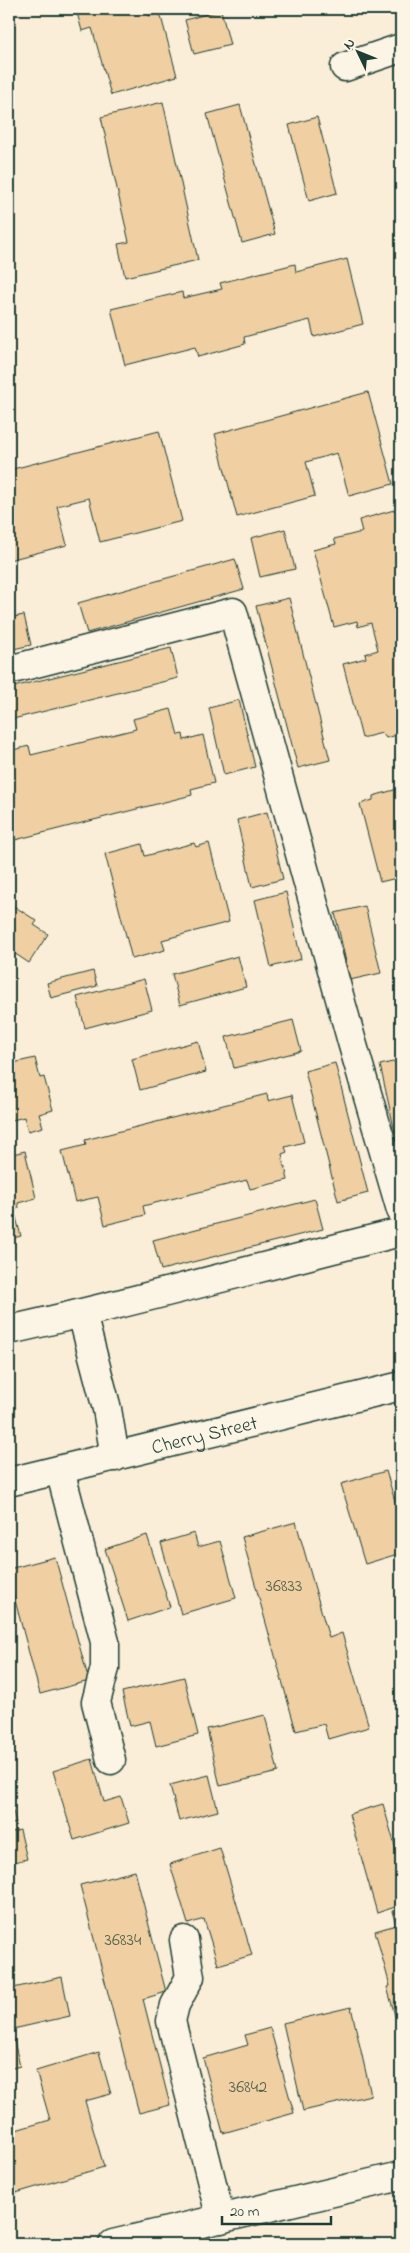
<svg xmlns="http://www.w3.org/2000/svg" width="410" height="2253" viewBox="0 0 410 2253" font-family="'Indie Flower',sans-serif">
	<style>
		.building { fill: #f0d0a2; stroke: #1f3d34 }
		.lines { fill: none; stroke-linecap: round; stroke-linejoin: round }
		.minor-casing { stroke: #1f3d34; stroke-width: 31 }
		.minor { stroke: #fcf5e5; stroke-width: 28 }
		.labels { text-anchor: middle; stroke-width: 4; stroke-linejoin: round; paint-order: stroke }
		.number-label { font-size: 18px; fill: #536250 }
		.street-label { font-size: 20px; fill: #1f3d34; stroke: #fcf5e5 }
	</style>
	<rect width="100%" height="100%" fill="#faeed8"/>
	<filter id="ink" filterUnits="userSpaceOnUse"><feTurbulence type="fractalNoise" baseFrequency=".02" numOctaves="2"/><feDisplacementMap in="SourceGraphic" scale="10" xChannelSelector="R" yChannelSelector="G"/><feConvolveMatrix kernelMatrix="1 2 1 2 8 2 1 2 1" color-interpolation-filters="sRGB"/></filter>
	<g filter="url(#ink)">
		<path class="building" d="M 76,9 L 147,9 L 149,16 L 160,13 L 177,76 L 111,95 L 92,28 L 82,31 Z
			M 221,10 L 230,45 L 194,54 L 185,20 Z
			M 163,102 L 198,260 L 125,277 L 118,244 L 129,242 L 101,117 Z
			M 240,105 L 275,234 L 242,243 L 207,114 Z
			M 317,117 L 337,193 L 309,201 L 289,125 Z
			M 347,259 L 363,324 L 314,337 L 310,320 L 244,337 L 245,344 L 198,357 L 195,347 L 125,365 L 111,309 L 182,292 L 183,298 L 222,289 L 220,283 L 295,264 L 296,272 Z
			M 368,392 L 393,484 L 349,496 L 337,453 L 306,462 L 315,496 L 237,517 L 215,434 Z
			M 159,431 L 182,521 L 100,542 L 89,498 L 57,506 L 67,545 L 9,560 L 9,470 Z
			M 401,508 L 401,734 L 386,738 L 382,733 L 362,738 L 343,664 L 366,658 L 365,654 L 378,650 L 371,623 L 358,627 L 357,621 L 334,627 L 313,550 L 336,544 L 334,539 L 362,532 L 359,520 Z
			M 285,529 L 295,569 L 260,577 L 251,538 Z
			M 235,559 L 244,589 L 87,633 L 78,603 Z
			M 289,598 L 330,760 L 298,768 L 256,606 Z
			M 24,615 L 31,645 L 9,650 L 9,618 Z
			M 171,648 L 178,678 L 9,720 L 9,688 Z
			M 239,700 L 255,767 L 224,775 L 209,708 Z
			M 171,709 L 178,735 L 183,734 L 184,740 L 203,735 L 214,783 L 191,789 L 192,795 L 11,841 L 9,836 L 9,751 L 29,746 L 31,755 L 136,729 L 133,719 Z
			M 401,788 L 401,877 L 380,882 L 360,804 L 373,800 L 373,796 Z
			M 267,812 L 283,879 L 252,887 L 237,820 Z
			M 194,843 L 196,847 L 209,843 L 229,922 L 162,940 L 165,950 L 132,959 L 105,854 L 142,844 L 145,856 Z
			M 286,892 L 301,959 L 271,967 L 255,900 Z
			M 9,903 L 37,921 L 34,925 L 48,934 L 29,963 L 14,953 L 12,957 L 9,955 Z
			M 365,906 L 381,973 L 350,980 L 335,913 Z
			M 238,956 L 246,987 L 180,1005 L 172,974 Z
			M 93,971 L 97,986 L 51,998 L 47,983 Z
			M 144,979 L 152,1010 L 85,1028 L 77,997 Z
			M 293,1020 L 301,1051 L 234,1068 L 226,1037 Z
			M 198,1041 L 206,1072 L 140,1090 L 132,1059 Z
			M 35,1058 L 40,1078 L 44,1077 L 53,1110 L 39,1114 L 43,1127 L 28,1131 L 24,1117 L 9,1121 L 9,1082 L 12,1081 L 9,1064 Z
			M 401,1060 L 401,1131 L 395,1132 L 380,1065 Z
			M 335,1063 L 368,1193 L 338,1201 L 305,1071 Z
			M 267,1094 L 268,1101 L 292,1095 L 304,1142 L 285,1147 L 287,1152 L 282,1154 L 288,1180 L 250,1189 L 247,1180 L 143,1206 L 145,1215 L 105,1225 L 98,1197 L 75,1202 L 62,1151 L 86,1145 L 85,1140 Z
			M 25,1151 L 36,1198 L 18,1203 L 19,1208 L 14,1210 L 21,1236 L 9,1239 L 9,1155 Z
			M 315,1199 L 323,1229 L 161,1270 L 153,1240 Z
			M 9,1274 L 16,1305 L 9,1307 Z
			M 386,1471 L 401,1521 L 401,1553 L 365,1564 L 341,1484 Z
			M 296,1522 L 329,1638 L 342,1633 L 369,1727 L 328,1739 L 324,1724 L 296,1731 L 242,1537 Z
			M 194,1533 L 198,1547 L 220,1541 L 236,1598 L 181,1614 L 161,1543 Z
			M 147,1535 L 170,1607 L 128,1621 L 105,1549 Z
			M 55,1557 L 89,1681 L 40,1694 L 9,1578 L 9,1569 Z
			M 184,1677 L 198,1735 L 156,1746 L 150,1721 L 130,1726 L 122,1692 Z
			M 265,1715 L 278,1772 L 220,1786 L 207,1729 Z
			M 92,1759 L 104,1802 L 121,1797 L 129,1823 L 74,1840 L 53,1771 Z
			M 209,1775 L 218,1811 L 179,1821 L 170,1785 Z
			M 9,1795 L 16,1823 L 9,1825 Z
			M 383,1804 L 401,1867 L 401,1905 L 377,1913 L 349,1814 Z
			M 20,1830 L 27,1859 L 9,1863 L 9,1833 Z
			M 220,1848 L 252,1955 L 218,1965 L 204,1919 L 188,1924 L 170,1864 Z
			M 135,1871 L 166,1992 L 143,1999 L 170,2105 L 139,2113 L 80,1885 Z
			M 401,1909 L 401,2037 L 387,1987 L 390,1986 L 375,1931 L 396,1925 L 392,1911 Z
			M 62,1977 L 70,2016 L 9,2030 L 9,1989 Z
			M 351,2007 L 371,2095 L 303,2111 L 283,2023 Z
			M 270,2028 L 294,2113 L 223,2133 L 203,2058 L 248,2045 L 245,2035 Z
			M 13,2037 L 20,2066 L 9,2069 L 9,2039 Z
			M 99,2052 L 111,2094 L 85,2101 L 104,2167 L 16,2193 L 9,2166 L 9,2132 L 50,2120 L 36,2071 Z"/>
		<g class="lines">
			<defs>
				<g id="minor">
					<path d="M 345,67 L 401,48"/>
					<path d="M 9,670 L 233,612 L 352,1042 L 401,1210"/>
					<path d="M 82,1314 L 107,1409 L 115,1457"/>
					<path d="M 9,1330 C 140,1301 270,1264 401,1232"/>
					<path d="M 60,1470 L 105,1642 L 105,1668 L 96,1702 L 111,1760"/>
					<path id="s1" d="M 9,1482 L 401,1386"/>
					<path d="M 184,1940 L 190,1977 L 175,2005 L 171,2021 L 221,2219"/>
					<path d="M 113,2244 L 401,2176"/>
				</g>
			</defs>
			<use href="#minor" class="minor-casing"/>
			<use href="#minor" class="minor"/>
		</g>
	</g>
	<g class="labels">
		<g class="number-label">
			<text x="284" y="1591">36833</text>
			<text x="123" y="1945">36834</text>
			<text x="248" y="2092">36842</text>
		</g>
		<g class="street-label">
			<text dy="7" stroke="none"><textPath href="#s1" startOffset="201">Cherry Street</textPath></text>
		</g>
	</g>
	<rect width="410" height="2253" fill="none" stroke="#fcf5e5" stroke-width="30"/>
	<rect x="15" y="15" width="380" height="2223" fill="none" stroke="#1f3d34" stroke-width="2" filter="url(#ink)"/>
	<g transform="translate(358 52) rotate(313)" stroke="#fcf5e5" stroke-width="4" paint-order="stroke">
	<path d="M0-4L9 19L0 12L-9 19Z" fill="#1f3d34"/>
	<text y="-8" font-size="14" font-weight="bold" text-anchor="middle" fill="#1f3d34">N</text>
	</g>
	<path d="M222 2216v8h109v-8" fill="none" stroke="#1f3d34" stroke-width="2.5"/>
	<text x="230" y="2216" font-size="15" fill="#1f3d34" stroke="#fcf5e5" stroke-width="4" paint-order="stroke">20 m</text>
</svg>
